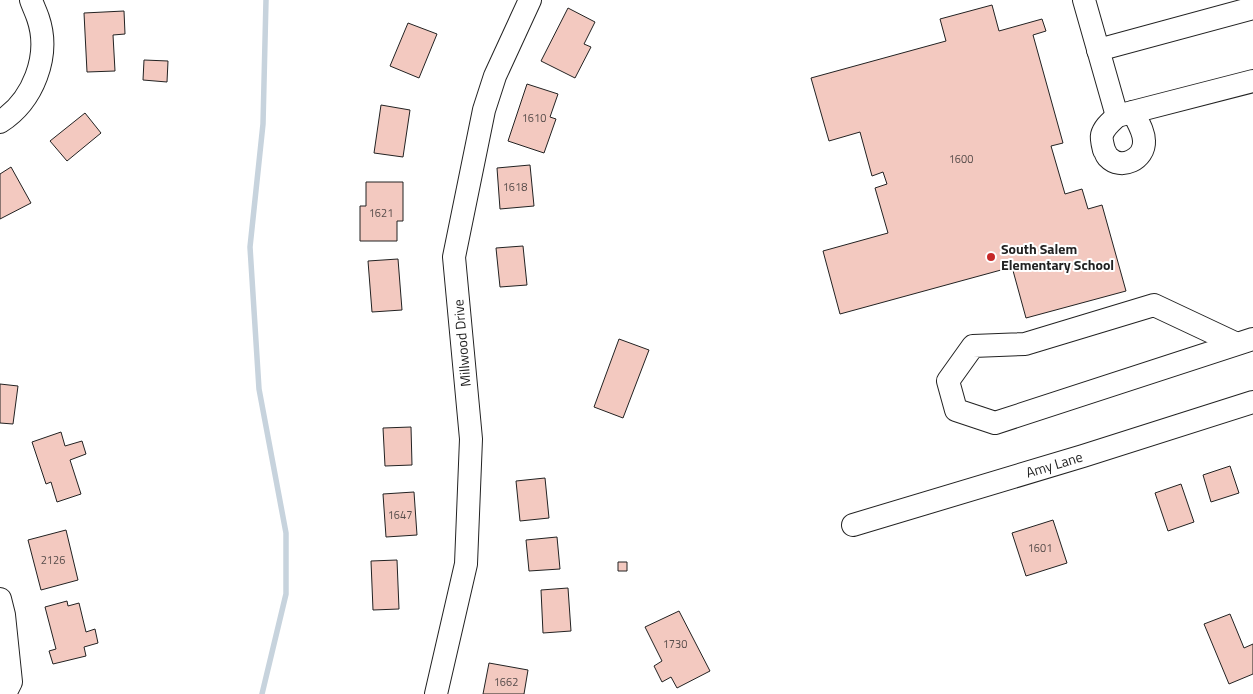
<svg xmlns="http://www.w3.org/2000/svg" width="1253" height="694" viewBox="0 0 1253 694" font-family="'Titillium Web',sans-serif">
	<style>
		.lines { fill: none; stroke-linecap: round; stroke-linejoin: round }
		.stream { stroke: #c7d3dd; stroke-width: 5.5 }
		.building { fill: #f3c9c0; stroke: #222 }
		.minor-casing { stroke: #222; stroke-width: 24 }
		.minor { stroke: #fff; stroke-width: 22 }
		.poi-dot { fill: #c62828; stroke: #fff; stroke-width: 2 }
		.labels { text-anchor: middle; stroke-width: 4; stroke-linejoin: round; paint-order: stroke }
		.number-label { font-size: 11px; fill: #564c4a }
		.poi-label { font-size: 14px; font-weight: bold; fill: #222; stroke: #fff; text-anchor: start }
		.street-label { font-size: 14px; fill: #222; stroke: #fff }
	</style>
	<rect width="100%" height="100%" fill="#fff"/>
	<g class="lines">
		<path class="stream" d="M 262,694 L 286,594 L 286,533 L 259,389 L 250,247 L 263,124 L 266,0"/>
	</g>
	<path class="building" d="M 992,5 L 999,31 L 1042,19 L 1046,31 L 1033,35 L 1063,143 L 1051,146 L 1065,194 L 1082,189 L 1088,209 L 1102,205 L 1126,291 L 1026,318 L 1012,267 L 840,314 L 823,251 L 888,233 L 875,188 L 887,184 L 883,172 L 872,176 L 860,132 L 829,141 L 811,78 L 946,41 L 940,19 Z
		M 568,8 L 595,22 L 584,44 L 591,47 L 575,78 L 541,61 Z
		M 124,11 L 125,34 L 113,35 L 115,71 L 87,72 L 84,13 Z
		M 408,23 L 437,34 L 419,78 L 390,66 Z
		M 144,60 L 168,61 L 167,82 L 143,80 Z
		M 527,84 L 558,94 L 550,117 L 556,119 L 544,153 L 508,141 Z
		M 381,105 L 410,110 L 403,157 L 374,153 Z
		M 85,113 L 101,133 L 67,161 L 50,141 Z
		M 530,165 L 534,206 L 500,209 L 497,168 Z
		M 11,167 L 31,203 L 0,219 L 0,174 Z
		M 366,182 L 403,182 L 403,221 L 397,221 L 397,241 L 360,241 L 360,206 L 366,206 Z
		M 523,246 L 527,285 L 500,287 L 496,248 Z
		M 398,259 L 402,310 L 372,312 L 368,261 Z
		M 619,339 L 649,350 L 623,418 L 594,407 Z
		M 0,384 L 18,386 L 13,424 L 0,423 Z
		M 411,427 L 412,465 L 385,466 L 383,428 Z
		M 61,432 L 65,446 L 82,441 L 86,454 L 70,460 L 81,494 L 57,502 L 51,482 L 46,484 L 32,442 Z
		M 1230,466 L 1239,493 L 1211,502 L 1203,475 Z
		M 545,478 L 549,518 L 520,521 L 516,481 Z
		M 1181,484 L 1194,522 L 1168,531 L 1155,493 Z
		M 414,492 L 417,535 L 386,537 L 383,494 Z
		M 1053,520 L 1067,563 L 1026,576 L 1012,533 Z
		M 66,530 L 78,580 L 41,590 L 28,540 Z
		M 557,537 L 560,569 L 529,571 L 526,540 Z
		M 397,560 L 399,609 L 373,610 L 371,561 Z
		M 618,562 L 627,562 L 627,571 L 618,571 Z
		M 568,588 L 571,631 L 543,633 L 541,590 Z
		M 67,601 L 68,606 L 79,603 L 86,632 L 95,629 L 98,643 L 84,647 L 86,656 L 53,664 L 49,651 L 56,649 L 45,607 Z
		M 679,611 L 710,671 L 677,688 L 671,677 L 662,682 L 654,666 L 662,661 L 645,627 Z
		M 1230,614 L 1244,648 L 1253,644 L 1253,674 L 1229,684 L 1204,624 Z
		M 489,663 L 528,670 L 524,694 L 483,694 Z"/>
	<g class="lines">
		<defs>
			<g id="minor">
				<path d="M 1084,0 L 1117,116 L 1253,81"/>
				<path d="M 1098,50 L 1253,8"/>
				<path d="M 1117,116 C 1112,121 1104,127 1102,135 C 1101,139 1103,146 1104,150 C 1105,151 1107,157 1108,157 C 1121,171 1145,159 1144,141 C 1144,131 1137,121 1133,112"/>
				<path d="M 0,122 C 33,101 51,56 38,18 C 36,12 33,6 31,0"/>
				<path d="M 1237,344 L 1154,305 L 1025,344 L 973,346 L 948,381 L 956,410 L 995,423 L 1253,339"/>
				<path id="s1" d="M 853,525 L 1083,456 L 1253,402"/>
				<path d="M 0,599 L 4,615 L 11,682 L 5,694"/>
				<path d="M 436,694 L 466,564 L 471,439 L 454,257 L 484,110 L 495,76 L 530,0"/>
			</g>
		</defs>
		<use href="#minor" class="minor-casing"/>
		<use href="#minor" class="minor"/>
	</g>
	<circle class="poi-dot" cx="991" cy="257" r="5"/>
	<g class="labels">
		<g class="number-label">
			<text x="534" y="122">1610</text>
			<text x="961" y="163">1600</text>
			<text x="515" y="191">1618</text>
			<text x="381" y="217">1621</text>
			<text x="400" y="519">1647</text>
			<text x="1040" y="552">1601</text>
			<text x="53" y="564">2126</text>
			<text x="675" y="648">1730</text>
			<text x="506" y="686">1662</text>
		</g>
		<g class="poi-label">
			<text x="1001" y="254">South Salem<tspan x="1001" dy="16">Elementary School</tspan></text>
		</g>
		<g class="street-label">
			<text transform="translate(462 343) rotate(-95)" y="5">Millwood Drive</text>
			<text dy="5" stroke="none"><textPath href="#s1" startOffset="210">Amy Lane</textPath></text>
		</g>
	</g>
</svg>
